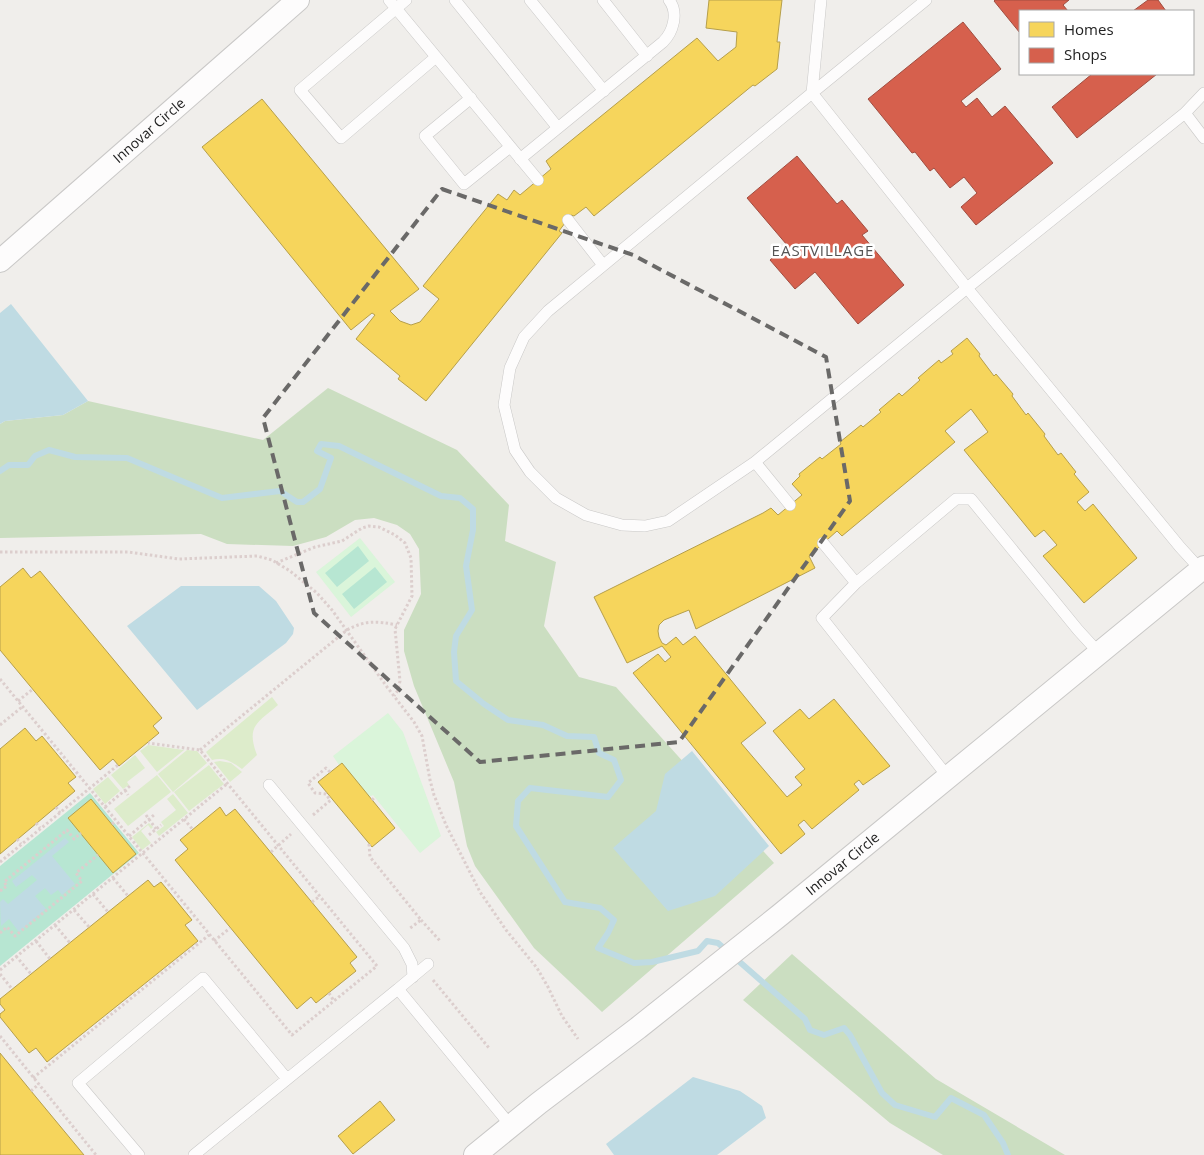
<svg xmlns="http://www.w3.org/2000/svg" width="1204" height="1155" viewBox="0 0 1204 1155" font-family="'Open Sans',sans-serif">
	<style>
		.grass { fill: #ddeccb }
		.forest { fill: #cbdec1 }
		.park { fill: #daf5da }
		.pitch { fill: #b7e6d2 }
		.water { fill: #bfdbe3 }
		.homes { fill: #f6d55c; stroke: #b69f4b }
		.shops { fill: #d6604d; stroke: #a04d40 }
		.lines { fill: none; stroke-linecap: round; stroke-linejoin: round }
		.stream { stroke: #bfdbe3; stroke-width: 6 }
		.lane-casing { stroke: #c9c8c7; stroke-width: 12 }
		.street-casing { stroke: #c9c8c7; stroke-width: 24 }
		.path { stroke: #dccecd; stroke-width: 3; stroke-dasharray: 2.5 2.5; stroke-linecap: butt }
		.lane { stroke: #fdfcfc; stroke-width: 11 }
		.street { stroke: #fdfcfc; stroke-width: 22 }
		.marked { fill: none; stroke: #6a6968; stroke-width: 4; stroke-dasharray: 10 6; stroke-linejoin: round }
		.labels { text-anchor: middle; stroke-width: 5; stroke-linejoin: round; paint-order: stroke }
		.street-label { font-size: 14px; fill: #222; stroke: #fff }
		.neighbourhood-label { font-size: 15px; letter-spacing: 1px; fill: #555; stroke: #fff }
	</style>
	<rect width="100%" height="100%" fill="#f0eeeb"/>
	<path class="grass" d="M 272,697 L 278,705 C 257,723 246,726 257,755 L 242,769 C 232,762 225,757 212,760 L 206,752 Z
		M 148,745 L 184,750 L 157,772 L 140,751 Z
		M 187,750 L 197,751 L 207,763 L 173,792 L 158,774 Z
		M 135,755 L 145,768 L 127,782 L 129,785 L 123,789 L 111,775 Z
		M 220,761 L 231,763 L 242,772 L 230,782 L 214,762 Z
		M 209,765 L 224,784 L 189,811 L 174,792 Z
		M 157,775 L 171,792 L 128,826 L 114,809 Z
		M 108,777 L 120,791 L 105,804 L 93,789 Z
		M 173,794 L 188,813 L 159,836 L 156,832 L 164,826 L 161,822 L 176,810 L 167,799 Z
		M 149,823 L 153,827 L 151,829 L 148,825 L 141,831 L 151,843 L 142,850 L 132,837 Z"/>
	<path class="forest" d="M 328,388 L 457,450 L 509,505 L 505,541 L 556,562 L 544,626 L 579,677 L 616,687 L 774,863 L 602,1012 L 534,948 L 475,866 L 467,846 L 454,782 L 414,686 L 404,651 L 404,630 L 421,594 L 419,549 L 410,534 L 397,525 L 374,518 L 355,520 L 326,537 L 293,546 L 227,544 L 201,534 L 0,538 L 0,424 L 5,421 L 63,415 L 88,401 L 263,440 Z
		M 792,954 L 936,1079 L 1065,1155 L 943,1155 L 890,1123 L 743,1000 Z"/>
	<path class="park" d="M 360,538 L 395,582 L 351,617 L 316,572 Z
		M 388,713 L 403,732 L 441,836 L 420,853 L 373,795 L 369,797 L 342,763 L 339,765 L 333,756 Z"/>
	<path class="pitch" d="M 358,546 L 369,561 L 337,587 L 325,573 Z
		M 375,567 L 387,582 L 354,609 L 342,594 Z
		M 90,793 L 139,853 L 0,966 L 0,866 Z"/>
	<path class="water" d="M 11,304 L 88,401 L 63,415 L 5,421 L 0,424 L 0,313 Z
		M 181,586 L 259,586 L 276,601 L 294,628 L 293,634 L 286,643 L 197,710 L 127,626 Z
		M 692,751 L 769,846 L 715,896 L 668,911 L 613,848 L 656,811 L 665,774 Z
		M 65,838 L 69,842 L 52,856 L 75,884 L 62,895 L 58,890 L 51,895 L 45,888 L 35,896 L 46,909 L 19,932 L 9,919 L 1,926 L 0,902 L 3,899 L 8,904 L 37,880 L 32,875 L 16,887 L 12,881 Z
		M 693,1077 L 740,1091 L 762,1106 L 766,1118 L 717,1155 L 614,1155 L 606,1144 Z"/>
	<path class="homes" d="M 709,0 L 782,0 L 777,42 L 780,42 L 777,69 L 755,86 L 753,85 L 594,216 L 586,207 L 574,216 L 571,215 L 559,231 L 562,233 L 426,401 L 398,379 L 400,376 L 356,339 L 375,315 L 372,313 L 351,330 L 202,147 L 262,99 L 419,289 L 390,311 L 400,321 L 411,325 L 420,322 L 439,299 L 423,286 L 498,194 L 507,200 L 514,190 L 520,195 L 551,169 L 546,161 L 697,38 L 718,61 L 736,47 L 737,32 L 706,28 Z
		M 967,338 L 980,354 L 979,356 L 994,376 L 996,374 L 1013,394 L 1012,396 L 1026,415 L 1028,413 L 1045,434 L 1044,436 L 1058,455 L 1061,453 L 1076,472 L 1074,474 L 1089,492 L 1077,502 L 1085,511 L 1093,504 L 1137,558 L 1084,603 L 1043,556 L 1057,545 L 1044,530 L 1035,537 L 964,450 L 988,432 L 971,409 L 945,431 L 955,442 L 842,536 L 837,531 L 809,556 L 815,568 L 696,629 L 689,610 L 664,620 L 659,625 L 658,631 L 659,637 L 662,643 L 666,645 L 676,637 L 683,645 L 695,636 L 766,723 L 741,743 L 787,797 L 802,785 L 795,777 L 805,769 L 773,731 L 800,709 L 809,719 L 834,699 L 890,766 L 863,785 L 859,780 L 854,784 L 859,790 L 812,829 L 804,820 L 798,825 L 805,834 L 781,854 L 633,673 L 658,654 L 665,662 L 671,657 L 662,646 L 627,663 L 594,597 L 763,513 L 771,508 L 778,515 L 802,495 L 792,484 L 800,476 L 799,474 L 820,457 L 822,459 L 841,444 L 840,442 L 861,425 L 863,427 L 881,412 L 879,410 L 899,393 L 902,396 L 920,380 L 918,378 L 939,360 L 941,363 L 953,354 L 951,351 Z
		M 23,568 L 31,578 L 40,571 L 162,718 L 153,726 L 159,733 L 119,766 L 113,759 L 100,770 L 0,650 L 0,587 Z
		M 25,728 L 36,741 L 42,736 L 76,777 L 68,783 L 75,791 L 0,854 L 0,749 Z
		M 342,763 L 395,828 L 372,847 L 318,782 Z
		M 91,799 L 136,854 L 113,873 L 68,818 Z
		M 220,807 L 226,816 L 235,809 L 357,957 L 350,963 L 356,971 L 316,1003 L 311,997 L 297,1009 L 175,860 L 188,849 L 180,840 Z
		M 148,880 L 154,887 L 161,882 L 192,920 L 185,925 L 198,941 L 47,1062 L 36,1048 L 29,1053 L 0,1017 L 0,1014 L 5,1010 L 0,1004 L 0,999 Z
		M 0,1053 L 31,1091 L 84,1155 L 0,1155 Z
		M 380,1101 L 395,1120 L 353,1154 L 338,1136 Z"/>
	<path class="shops" d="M 995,0 L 1069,0 L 1063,5 L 1068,11 L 1020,11 L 1020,33 L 994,1 Z
		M 1148,0 L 1158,0 L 1166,11 L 1133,11 Z
		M 963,22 L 1001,69 L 961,101 L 966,107 L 977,98 L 992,117 L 1005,106 L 1053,163 L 976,225 L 961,207 L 977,193 L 964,177 L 950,188 L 934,168 L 930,171 L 915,152 L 912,153 L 868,99 Z
		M 1092,74 L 1157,74 L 1077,138 L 1052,107 Z
		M 797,156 L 837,204 L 842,200 L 868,231 L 862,235 L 904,285 L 858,324 L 815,272 L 795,289 L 770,260 L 787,245 L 747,198 Z"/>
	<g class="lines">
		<path class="stream" d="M 0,471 L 9,465 L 28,465 L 35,456 L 49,450 L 75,457 L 127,458 L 222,498 L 280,491 L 297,502 L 303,502 L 320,489 L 331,458 L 317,451 L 321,444 L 339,446 L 441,496 L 460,498 L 473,509 L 473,530 L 466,566 L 472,610 L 456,636 L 454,652 L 456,681 L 484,704 L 508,720 L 543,725 L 567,736 L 594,737 L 599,753 L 614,760 L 621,780 L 608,797 L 530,788 L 518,801 L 516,826 L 565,902 L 600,908 L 614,920 L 608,933 L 598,948 L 634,963 L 652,962 L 698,951 L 707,941 L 718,943 L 805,1019 L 810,1030 L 824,1035 L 844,1028 L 850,1035 L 882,1093 L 895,1105 L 935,1117 L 951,1098 L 984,1115 L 1003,1143 L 1008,1155"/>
		<defs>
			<path id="lane" d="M 389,0 L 538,180
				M 406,0 L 300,90 L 341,138 L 436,57
				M 455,0 L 558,128
				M 530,0 L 604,91
				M 603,0 L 647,56
				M 821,0 L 812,93 L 548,311 L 524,337 L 510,368 L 504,405 L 515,450 L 530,472 L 556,498 L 586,515 L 622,525 L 645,526 L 668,521 L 755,462 L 967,288 L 1180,547 L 1201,570
				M 926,0 L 812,93 L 967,288 L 1185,113 L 1204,93
				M 471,98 L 425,136 L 464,184 L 510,147
				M 1185,113 L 1204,138
				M 520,159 L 663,42 C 673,32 679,13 669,0
				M 568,220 L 603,265
				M 755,462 L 790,505
				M 823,543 L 856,583
				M 948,777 L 822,618 L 856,583 L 956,499 L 971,499 L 1078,630 L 1099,653
				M 269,785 L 404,948 L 412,964 L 413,977
				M 398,989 L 428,964
				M 139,1155 L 78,1083 L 203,978 L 287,1079
				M 194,1155 L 398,989 L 511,1126"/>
			<g id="street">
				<path id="s1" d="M 0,261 L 298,0"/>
				<path id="s2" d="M 475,1155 L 539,1103 L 638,1028 L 780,915 L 1204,567"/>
			</g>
		</defs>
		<use href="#lane" class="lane-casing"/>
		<use href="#street" class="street-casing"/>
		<path class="path" d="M 0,552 L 128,552 L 179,559 L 257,556 L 272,560 L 290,571 L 317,593 L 332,610 L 387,687 L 414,722 L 422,736 L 430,780 L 434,795 L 446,825 L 480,892 L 506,930 L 537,968 L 548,987 L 562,1016 L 578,1039
			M 276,563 L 315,547 L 342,541 L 362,528 L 369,526 L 379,527 L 395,535 L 405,543 L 411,558 L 412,596 L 395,629 L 400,681 L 398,690 L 394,696
			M 0,679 L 292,1035 L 377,966 L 200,750 L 148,743
			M 18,701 L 33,689
			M 0,725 L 22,707
			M 200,750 L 347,630 C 365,620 377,621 397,625
			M 330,772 L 326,768 L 308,783 L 315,793 L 326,794 L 330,800
			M 125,790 L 128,795
			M 372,800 L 375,797
			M 56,807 L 60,813
			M 105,807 L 130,786
			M 146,815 L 156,829
			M 313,815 L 332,799
			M 184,819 L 193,830
			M 36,823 L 40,828
			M 112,824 L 116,821
			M 149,835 L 161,825
			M 129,836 L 154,815
			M 17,839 L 21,844
			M 369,844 L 370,857 L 421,920 L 409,929
			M 271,852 L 291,834
			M 0,862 L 118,765
			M 113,878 L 128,896
			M 0,891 L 7,886 L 4,882 L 67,830 L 74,839 L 81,833
			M 93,894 L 108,912
			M 312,902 L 320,896
			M 74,910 L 89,927
			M 421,920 L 441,942
			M 55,925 L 70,943
			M 0,933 L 7,927 L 15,936 L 82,881 L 76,873 L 98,855
			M 36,941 L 50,959
			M 214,941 L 230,928
			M 16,956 L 31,974
			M 0,970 L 228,783
			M 0,974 L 12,989
			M 433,980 L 489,1048
			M 329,993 L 334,1001
			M 0,1036 L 96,1155
			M 33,1078 L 209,935
			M 31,1091 L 39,1084"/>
		<use href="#lane" class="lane"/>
		<use href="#street" class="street"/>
	</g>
	<path class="marked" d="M 442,189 L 633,255 L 826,357 L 850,501 L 679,742 L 480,762 L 314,613 L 263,418 Z"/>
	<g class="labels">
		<g class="street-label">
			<text dy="5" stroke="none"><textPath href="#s1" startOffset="198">Innovar Circle</textPath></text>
			<text dy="5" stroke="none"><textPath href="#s2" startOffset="469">Innovar Circle</textPath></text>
		</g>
		<g class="neighbourhood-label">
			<text x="823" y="256">EASTVILLAGE</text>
		</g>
	</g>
	<rect x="1019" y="10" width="175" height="65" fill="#ffffff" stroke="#a7a7a7"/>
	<rect x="1029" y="22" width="25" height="15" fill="#f6d55c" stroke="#a7a7a7"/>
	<text x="1064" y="35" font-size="15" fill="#222222">Homes</text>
	<rect x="1029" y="48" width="25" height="15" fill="#d6604d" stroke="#a7a7a7"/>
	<text x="1064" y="60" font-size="15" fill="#222222">Shops</text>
</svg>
